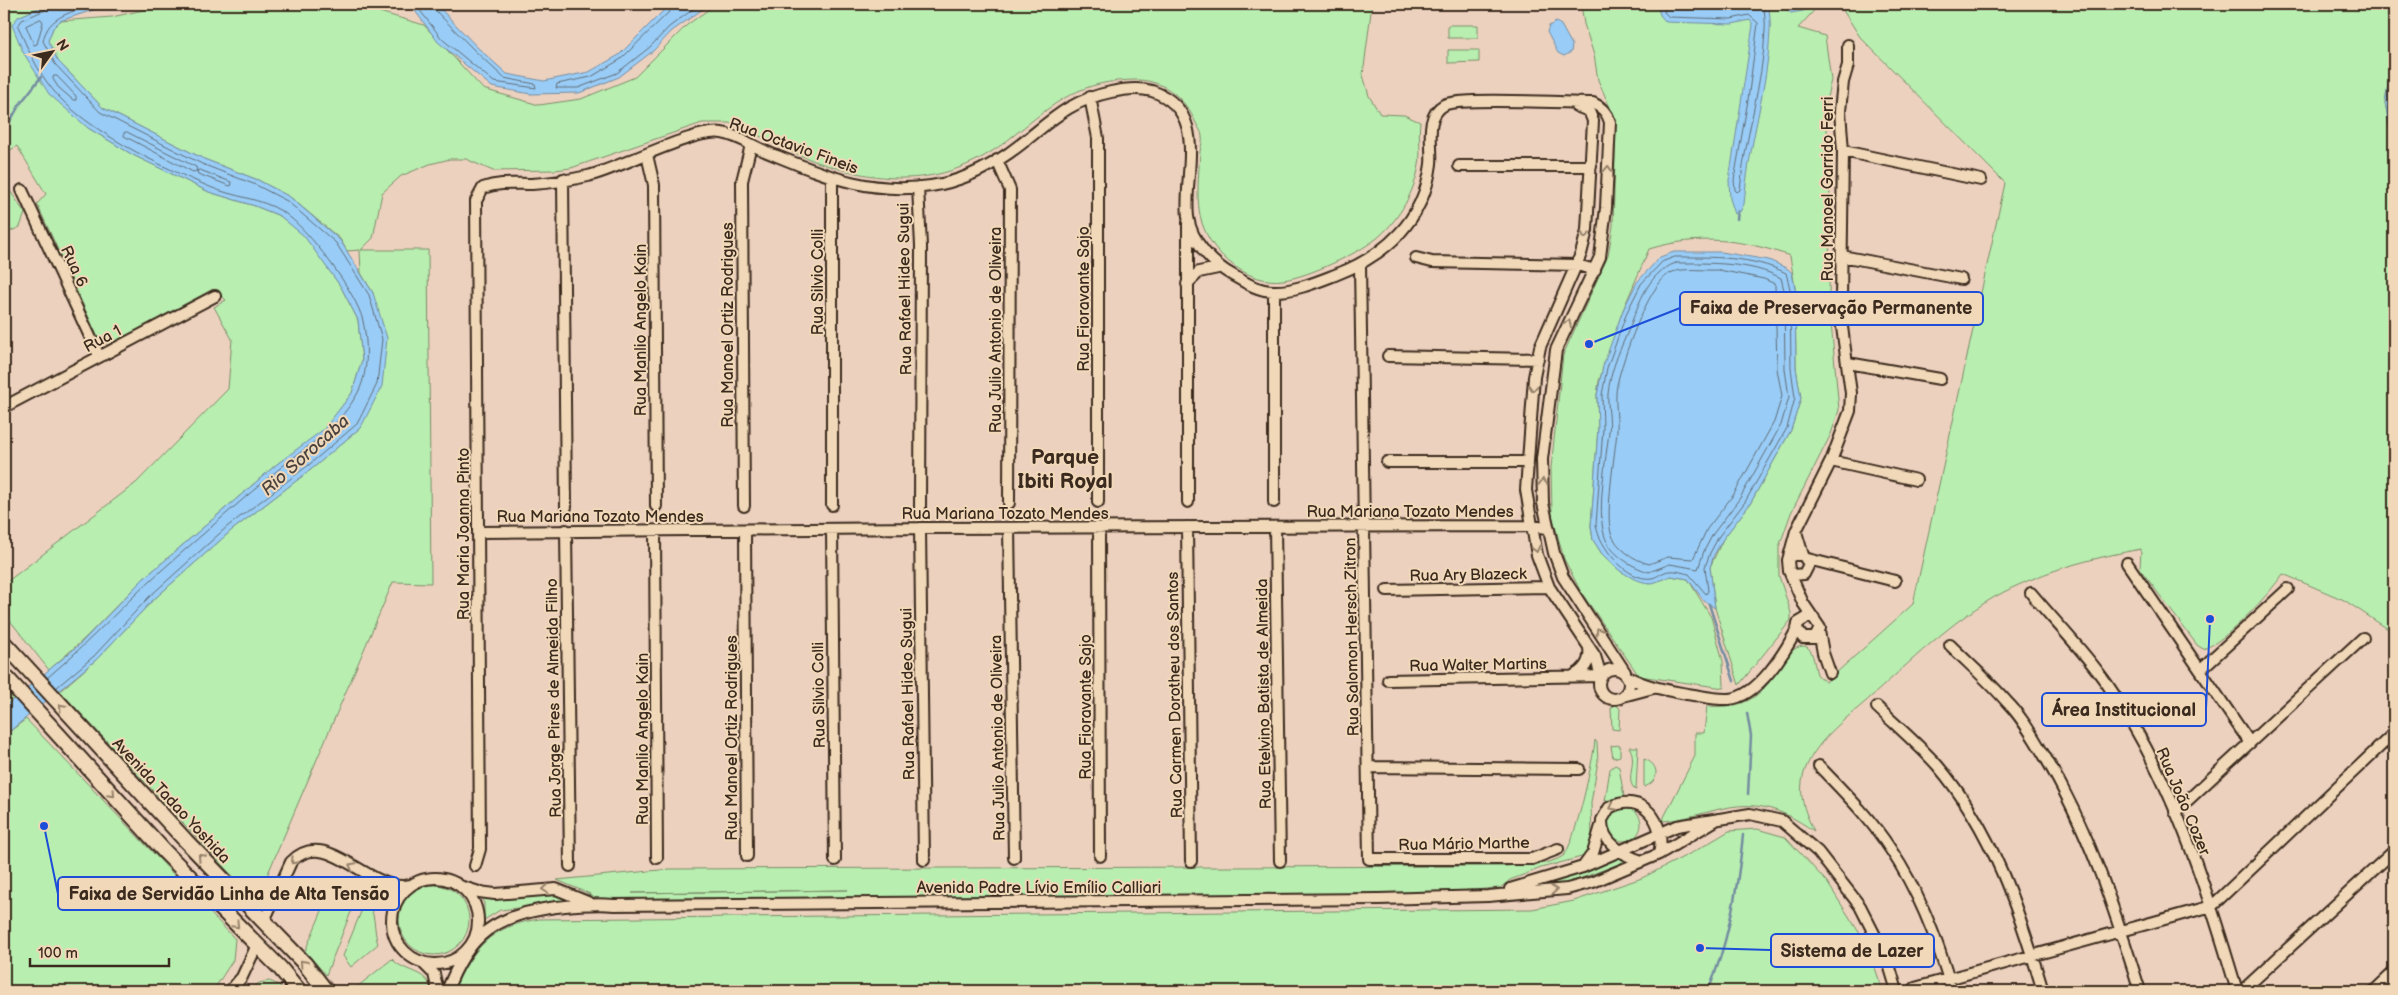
<svg xmlns="http://www.w3.org/2000/svg" width="2398" height="995" viewBox="0 0 2398 995" font-family="'Balsamiq Sans',sans-serif">
	<style>
		.green { fill: #b8eeb0; stroke: #7a8c67; fill-rule: evenodd }
		.water { fill: #99cdf7; stroke: #738ca0 }
		.lines { fill: none; stroke-linecap: round; stroke-linejoin: round }
		.shore { stroke: #616b75; stroke-width: 1 }
		.stream { stroke: #738ca0; stroke-width: 2.5 }
		.minor-casing { stroke: #3b2a1e; stroke-width: 14 }
		.major-casing { stroke: #3b2a1e; stroke-width: 18 }
		.minor { stroke: #f0d8b8; stroke-width: 10 }
		.major { stroke: #f0d8b8; stroke-width: 14 }
		.oneway { stroke: #96816b }
		.labels { text-anchor: middle; stroke-width: 4; stroke-linejoin: round; paint-order: stroke }
		.street-label { font-size: 16px; fill: #3b2a1e; stroke: #f0d8b8 }
		.water-label { font-size: 18px; font-style: italic; fill: #49423f; stroke: #f0d8b8 }
		.district-label { font-size: 21px; font-weight: bold; fill: #3b2a1e; stroke: #f0d8b8 }
		.leader { fill: none; stroke: #1d4ed8; stroke-width: 2 }
		.callout-dot { fill: #1d4ed8; stroke: #f0d8b8; stroke-width: 2 }
		.callout { fill: #f0d8b8; stroke: #1d4ed8; stroke-width: 2 }
		.callout-label { font-size: 18px; text-anchor: middle; font-weight: bold; fill: #3b2a1e }
	</style>
	<rect width="100%" height="100%" fill="#edd1bf"/>
	<filter id="ink" filterUnits="userSpaceOnUse"><feTurbulence type="fractalNoise" baseFrequency=".02" numOctaves="2"/><feDisplacementMap in="SourceGraphic" scale="10" xChannelSelector="R" yChannelSelector="G"/><feConvolveMatrix kernelMatrix="1 2 1 2 8 2 1 2 1" color-interpolation-filters="sRGB"/></filter>
	<g filter="url(#ink)">
		<path class="green" d="M 4,4 L 49,4 L 18,17 L 88,128 L 133,155 L 209,192 L 255,206 L 280,216 L 305,236 L 341,287 L 358,320 L 362,360 L 352,393 L 324,430 L 277,464 L 142,580 L 83,640 L 49,670 L 4,613 L 4,584 L 136,483 L 228,389 L 232,339 L 214,307 L 226,300 L 213,289 L 120,339 L 106,344 L 100,342 L 37,204 L 46,194 L 17,146 L 4,154 Z
			M 170,4 L 352,4 L 424,25 L 483,89 L 539,105 L 581,99 L 635,77 L 687,25 L 716,4 L 1372,4 L 1363,75 L 1369,96 L 1380,114 L 1404,115 L 1420,122 C 1418,138 1422,155 1418,170 C 1412,197 1397,222 1376,239 C 1357,254 1307,277 1283,280 C 1249,285 1212,255 1202,223 C 1195,201 1199,173 1200,151 C 1201,146 1203,141 1202,137 C 1202,132 1198,127 1196,123 C 1185,99 1166,81 1138,80 C 1079,80 1056,102 1013,136 C 952,186 890,187 817,162 C 787,151 759,134 729,123 L 702,123 L 571,168 L 555,170 L 493,171 L 466,159 L 450,159 L 430,164 L 401,176 L 382,193 L 373,238 L 361,250 L 428,250 L 431,583 L 393,582 L 266,878 C 258,891 249,889 238,882 L 60,691 L 97,659 L 152,601 L 232,530 L 313,468 L 361,427 L 373,293 L 361,273 L 360,250 L 347,251 L 340,239 L 290,197 L 258,180 L 204,159 L 103,108 L 58,61 L 48,41 L 53,28 L 60,21 L 112,17 Z
			M 1581,4 L 1820,4 L 1798,28 L 1825,36 L 1831,80 L 1825,106 L 1830,166 L 1829,300 L 1839,410 L 1831,434 L 1791,513 L 1779,547 L 1779,576 L 1791,613 L 1791,620 L 1739,685 L 1715,608 L 1710,567 L 1723,539 L 1750,504 L 1791,430 L 1801,398 L 1796,368 L 1795,288 L 1790,256 C 1742,239 1699,234 1649,249 L 1623,310 L 1599,381 L 1597,395 L 1598,428 L 1591,526 L 1593,540 L 1602,554 L 1620,571 L 1650,584 L 1671,576 L 1688,579 L 1711,617 L 1723,661 L 1724,688 L 1639,676 L 1581,592 L 1564,559 L 1552,515 L 1551,468 L 1563,355 L 1608,256 L 1613,226 L 1616,121 L 1598,80 L 1594,55 L 1584,24 Z
			M 1839,4 L 2385,4 L 2391,24 L 2391,67 L 2385,102 L 2394,152 L 2394,633 L 2344,600 L 2283,574 C 2269,594 2226,642 2203,649 L 2197,645 L 2140,569 L 2141,549 C 2097,557 2054,568 2014,587 C 1960,612 1917,656 1873,695 C 1849,717 1817,738 1805,770 C 1797,792 1804,811 1814,831 C 1777,806 1753,799 1708,812 C 1692,816 1679,820 1662,821 L 1695,756 L 1695,733 L 1704,733 L 1707,706 C 1759,710 1765,686 1793,650 C 1814,636 1813,663 1817,674 C 1819,678 1823,680 1826,682 L 1913,604 L 2005,183 L 1860,37 Z
			M 1448,25 L 1478,25 L 1478,38 L 1448,38 Z
			M 1448,50 L 1479,50 L 1479,62 L 1448,63 Z
			M 4,182 L 25,213 L 20,227 L 4,234 Z
			M 4,688 L 13,699 L 4,707 Z
			M 1616,704 L 1620,709 L 1619,730 L 1612,729 L 1611,708 Z
			M 26,719 L 235,939 L 233,960 L 213,991 L 4,991 L 4,736 Z
			M 1595,740 L 1597,743 L 1598,761 L 1591,803 L 1592,838 L 1590,848 L 1585,856 L 1541,868 L 1510,880 L 1500,888 L 1429,893 L 598,899 L 500,910 L 484,920 L 484,903 L 480,895 L 557,892 L 565,896 L 590,894 L 557,880 L 670,869 L 1506,866 C 1523,864 1549,866 1563,856 C 1574,848 1594,757 1595,740 ZM 848,890 L 633,893 L 632,893 Z
			M 1620,745 L 1620,756 L 1613,758 L 1611,746 Z
			M 1629,747 L 1638,747 L 1636,790 C 1623,780 1639,761 1629,747 Z
			M 1644,759 C 1660,764 1660,782 1644,787 Z
			M 1615,765 L 1619,767 L 1624,797 L 1605,801 L 1610,769 Z
			M1607 824a17 17 0 1 1 34 0a17 17 0 1 1-34 0Z
			M 1757,829 L 1785,837 L 1827,882 L 1867,945 L 1883,991 L 453,991 C 474,947 489,927 539,919 L 1532,909 L 1574,901 L 1642,878 L 1697,850 L 1729,831 Z
			M 1621,855 L 1629,860 L 1566,884 L 1533,886 Z
			M 335,880 L 358,894 L 326,975 L 305,951 Z
			M399 920a35 35 0 1 1 70 0a35 35 0 1 1-70 0Z
			M 365,902 C 377,909 373,931 378,944 L 351,967 L 343,956 Z
			M 392,959 C 404,973 429,970 431,991 L 352,991 Z
			M 269,981 L 279,985 L 285,991 L 248,991 L 259,983 Z"/>
		<path class="water" d="M 48,4 L 111,4 L 60,21 L 53,28 L 48,41 L 58,61 L 103,108 L 204,159 L 258,180 L 290,197 L 340,240 L 373,293 L 387,338 L 382,386 L 361,427 L 313,468 L 232,530 L 152,601 L 97,659 L 4,736 L 4,707 L 79,645 L 142,580 L 277,464 L 324,429 L 352,393 L 362,360 L 358,320 L 341,287 L 304,236 L 280,216 L 255,206 L 209,192 L 133,155 L 88,128 L 49,94 L 23,52 L 12,25 L 18,17 Z
			M 410,4 L 436,4 L 477,47 L 507,74 L 544,81 L 589,72 L 619,55 L 670,4 L 710,4 L 672,31 L 653,51 L 619,77 L 579,93 L 531,94 L 492,87 L 438,42 Z
			M 1670,4 L 1728,9 L 1739,4 L 1769,4 C 1769,13 1771,22 1770,31 C 1768,89 1748,146 1744,204 L 1740,212 L 1735,214 L 1730,199 L 1729,180 L 1753,25 L 1750,20 L 1732,24 L 1666,22 L 1660,15 L 1658,8 Z
			M 1779,4 L 1816,4 L 1803,11 L 1791,13 Z
			M 2385,4 L 2394,4 L 2394,152 L 2385,102 L 2391,67 L 2391,24 Z
			M 1556,22 L 1561,25 L 1572,45 L 1571,52 L 1564,56 L 1558,53 L 1547,32 L 1549,26 Z
			M 1674,252 L 1721,252 L 1769,260 L 1788,269 L 1792,273 L 1795,288 L 1796,368 L 1801,398 L 1791,430 L 1750,504 L 1723,539 L 1714,555 L 1710,567 L 1715,608 L 1704,601 L 1688,579 L 1671,576 L 1650,584 L 1634,579 L 1620,571 L 1602,554 L 1593,540 L 1591,526 L 1598,428 L 1597,395 L 1603,366 L 1623,310 L 1637,282 L 1660,257 Z"/>
		<g class="lines">
			<path class="shore" d="M 415,4 L 442,39 L 494,82 L 536,88 L 535,84 L 504,78 L 474,50 L 434,9 L 433,4
				M 673,4 L 672,9 L 621,59 L 591,77 L 557,84 L 556,88 L 578,88 L 617,73 L 650,47 L 669,27 L 700,4
				M 1667,4 L 1664,12 L 1669,17 L 1731,19 L 1749,15 L 1758,23 L 1748,100 L 1734,180 L 1735,190 L 1737,192 L 1740,190 C 1745,136 1763,84 1765,31 C 1766,22 1764,13 1764,4
				M 41,19 L 43,22 L 37,44 L 34,45 L 26,26 Z
				M 54,76 L 57,76 L 76,96 L 76,100 L 73,100 L 58,87 L 53,79 Z
				M 127,132 L 196,167 L 197,171 L 193,172 L 124,136 L 124,133 Z
				M 200,170 L 231,182 L 232,185 L 230,186 L 198,174 L 197,171 Z
				M 1675,257 C 1712,257 1752,256 1786,273 L 1790,289 L 1791,368 L 1795,398 L 1787,428 L 1745,502 L 1719,536 L 1710,553 L 1705,567 L 1708,591 L 1706,594 L 1689,574 C 1683,573 1676,570 1670,571 C 1663,571 1658,577 1652,578 C 1627,582 1599,546 1596,525 L 1603,428 L 1602,395 L 1607,368 L 1627,312 L 1641,284 L 1662,262 Z
				M 1676,263 C 1711,263 1750,262 1781,278 L 1784,290 L 1785,369 L 1789,397 L 1781,425 L 1740,498 L 1713,534 L 1704,551 L 1698,569 L 1670,564 L 1649,572 C 1632,567 1609,554 1604,534 C 1597,510 1606,458 1609,432 C 1611,419 1607,406 1608,394 C 1610,373 1618,354 1626,336 C 1638,309 1645,273 1676,263 Z
				M 1719,270 L 1764,279 L 1775,284 L 1777,369 L 1782,396 L 1774,422 L 1734,494 L 1707,529 L 1693,559 L 1668,557 L 1649,564 C 1634,560 1616,548 1611,533 C 1605,513 1615,454 1617,431 C 1618,416 1614,401 1617,385 C 1622,361 1648,285 1670,273 C 1683,267 1705,271 1719,270 Z
				M 47,678 C 91,641 128,599 171,562 C 207,531 242,499 279,469 C 308,445 335,431 356,396 C 369,375 368,344 363,321 C 357,293 307,227 283,212 C 261,198 233,197 210,187 C 162,167 85,130 53,90 C 38,72 27,48 18,26 L 22,20 L 45,10 L 48,4
				M 56,688 L 94,656 L 149,597 L 228,526 L 310,464 L 357,424 L 377,384 L 382,339 L 369,295 L 336,243 L 287,201 L 256,185 L 202,164 L 100,112 L 55,64 L 43,41 C 48,15 73,12 96,4"/>
			<path class="stream" d="M 4,132 L 20,104 L 41,77
				M 1737,219 L 1738,211
				M 1709,604 L 1734,681
				M 1747,713 L 1751,736 L 1748,794
				M 1708,991 C 1729,942 1738,888 1743,835"/>
			<defs>
				<path id="minor" d="M 1090,97 L 1098,138 L 1098,502
					M 1843,151 L 1981,180
					M 647,155 L 654,185 L 656,506
					M 997,160 L 1010,190 L 1009,503
					M 1459,166 L 1591,166
					M 563,179 L 566,507
					M 918,187 L 921,246 L 920,510
					M 22,190 L 99,356
					M 1842,256 L 1961,279
					M 1416,258 L 1432,262 L 1577,265 L 1595,270
					M 1360,265 L 1369,859 L 1532,859 L 1558,849
					M 1187,284 L 1199,272 L 1218,268
					M 1274,291 L 1274,502
					M 1388,356 L 1538,359
					M 1848,363 L 1940,379
					M 4,407 L 215,296
					M 1831,461 L 1916,480
					M 1387,462 L 1527,462
					M 1188,502 L 1188,222
					M 832,505 L 832,179
					M 744,506 L 742,181 L 751,145
					M 1187,527 L 1191,861
					M 1275,527 L 1280,861
					M 920,528 L 924,860
					M 1009,528 L 1014,858
					M 1099,528 L 1100,856
					M 566,530 L 570,866
					M 745,530 L 747,856
					M 832,530 L 835,860
					M 655,531 L 657,858
					M 478,532 L 920,528 L 1531,526 L 1547,528
					M 1796,532 L 1803,555 L 1809,564 L 1804,574 L 1793,575 L 1789,571 L 1788,560 L 1792,555 L 1803,555
					M 1808,559 L 1895,581
					M 1788,560 L 1796,531 L 1831,461 L 1850,411 L 1851,393 L 1842,327 L 1841,301 L 1843,151 L 1840,111 L 1843,82 L 1848,65 L 1848,45
					M 2127,563 L 2250,743
					M 1789,571 L 1803,603 L 1820,628 L 1815,638 L 1803,638 L 1797,629 L 1798,623 L 1808,617 L 1814,618
					M 1387,590 L 1549,587
					M 2031,593 C 2056,623 2085,652 2107,684 C 2171,775 2206,886 2237,991
					M 1819,631 L 1823,653 L 1830,673
					M 1950,645 C 1969,664 1990,682 2007,702 C 2022,717 2033,737 2044,755 C 2089,830 2114,908 2140,991
					M1599 684a15 15 0 1 1 30 0a15 15 0 1 1-30 0Z
					M 2201,669 L 2288,589
					M 1573,676 C 1585,670 1591,661 1589,648
					M 1628,677 C 1647,687 1666,690 1687,694 C 1701,696 1716,700 1729,699 C 1758,697 1785,652 1797,629
					M 1388,680 L 1601,676 L 1595,656 L 1549,587 L 1537,555 L 1526,490 L 1534,377 L 1540,347 L 1581,254 L 1587,230 L 1593,121 L 1589,111 L 1576,106
					M 1623,696 L 1653,688
					M 1877,707 C 1897,726 1919,745 1937,765 C 1993,830 2019,911 2043,991
					M 1819,766 C 1845,793 1871,819 1891,850 C 1919,892 1939,944 1952,991
					M 1368,767 L 1579,769
					M 2175,812 L 2363,638
					M 1642,861 C 1624,856 1601,842 1602,820 L 1609,808 C 1642,790 1667,822 1659,854
					M 475,866 L 480,849 L 476,201 L 483,188 C 499,182 514,184 532,184 C 550,183 570,180 588,176 C 621,168 694,128 722,133 C 737,135 753,146 767,152 C 824,175 868,195 931,186 C 959,182 986,169 1009,153 C 1046,127 1063,102 1111,92 C 1124,89 1138,87 1152,91 C 1210,111 1183,174 1188,217 C 1191,241 1213,265 1234,276 C 1246,283 1259,291 1273,291 C 1293,292 1317,282 1335,275 C 1385,256 1424,221 1431,164 C 1433,145 1424,116 1444,105 C 1458,97 1569,103 1593,103 C 1602,107 1607,112 1610,122 L 1606,208 L 1600,257 L 1556,350 L 1542,459 L 1543,503 L 1554,553 L 1563,577 L 1625,672
					M 1583,867 L 1593,853 L 1601,826
					M392 921a43 43 0 1 1 86 0a43 43 0 1 1-86 0Z
					M 463,887 L 479,892 L 495,894 L 556,889 L 590,903
					M 1510,889 L 1583,867 L 1677,826 L 1750,814 L 1782,821 L 1818,852 L 1860,906 L 1888,961 L 1897,991
					M 264,921 L 291,862 C 327,824 370,895 410,885
					M 424,964 L 434,974 L 438,991
					M 1915,988 L 2212,906 L 2394,733
					M 230,991 L 242,977 L 257,945
					M 447,991 C 468,934 496,915 556,907 C 576,905 594,903 614,905 L 1379,899 L 1488,896 L 1567,889 L 1593,882 L 1659,854 L 1718,819
					M 2242,991 L 2394,851
					M 2374,991 L 2394,972"/>
				<path id="major" d="M 4,643 L 186,841 L 305,964 L 326,991
					M 4,675 L 165,852 L 280,968 L 299,991
					M 235,892 L 257,895 L 277,890"/>
			</defs>
			<use href="#minor" class="minor-casing"/>
			<use href="#major" class="major-casing"/>
			<use href="#minor" class="minor"/>
			<use href="#major" class="major"/>
		</g>
		<defs><path id="oneway-chevron" d="M-2-3.5L2.5 0L-2 3.5" fill="none" stroke-width="1.6" stroke-linecap="round" stroke-linejoin="round" transform="scale(1.25)"/></defs>
		<g class="oneway">
			<use href="#oneway-chevron" transform="translate(1608 169) rotate(-88)"/>
			<use href="#oneway-chevron" transform="translate(1585 235) rotate(102)"/>
			<use href="#oneway-chevron" transform="translate(1568 323) rotate(-65)"/>
			<use href="#oneway-chevron" transform="translate(1533 388) rotate(94)"/>
			<use href="#oneway-chevron" transform="translate(1543 482) rotate(-92)"/>
			<use href="#oneway-chevron" transform="translate(1536 549) rotate(77)"/>
			<use href="#oneway-chevron" transform="translate(1599 631) rotate(-122)"/>
			<use href="#oneway-chevron" transform="translate(62 707) rotate(-132)"/>
			<use href="#oneway-chevron" transform="translate(112 794) rotate(47)"/>
			<use href="#oneway-chevron" transform="translate(1613 807) rotate(153)"/>
			<use href="#oneway-chevron" transform="translate(201 857) rotate(-134)"/>
			<use href="#oneway-chevron" transform="translate(294 861) rotate(133)"/>
			<use href="#oneway-chevron" transform="translate(352 866) rotate(-152)"/>
			<use href="#oneway-chevron" transform="translate(545 889) rotate(176)"/>
			<use href="#oneway-chevron" transform="translate(1554 890) rotate(-5)"/>
			<use href="#oneway-chevron" transform="translate(236 925) rotate(46)"/>
			<use href="#oneway-chevron" transform="translate(303 963) rotate(-132)"/>
		</g>
	</g>
	<g class="labels">
		<g class="street-label">
			<text transform="translate(794 145) rotate(20)" y="6">Rua Octavio Fineis</text>
			<text transform="translate(1827 189) rotate(-90)" y="6">Rua Manoel Garrido Ferri</text>
			<text transform="translate(75 266) rotate(65)" y="6">Rua 6</text>
			<text transform="translate(817 282) rotate(-90)" y="6">Rua Silvio Colli</text>
			<text transform="translate(904 289) rotate(-91)" y="6">Rua Rafael Hideo Sugui</text>
			<text transform="translate(1083 299) rotate(-90)" y="6">Rua Fioravante Sajo</text>
			<text transform="translate(727 325) rotate(-90)" y="6">Rua Manoel Ortiz Rodrigues</text>
			<text transform="translate(640 330) rotate(-90)" y="6">Rua Manlio Angelo Kain</text>
			<text transform="translate(995 330) rotate(-90)" y="6">Rua Julio Antonio de Oliveira</text>
			<text transform="translate(102 338) rotate(-28)" y="6">Rua 1</text>
			<text x="1410" y="517">Rua Mariana Tozato Mendes</text>
			<text x="1005" y="519">Rua Mariana Tozato Mendes</text>
			<text x="600" y="522">Rua Mariana Tozato Mendes</text>
			<text transform="translate(463 534) rotate(-90)" y="6">Rua Maria Joanna Pinto</text>
			<text transform="translate(1468 574) rotate(-1)" y="6">Rua Ary Blazeck</text>
			<text transform="translate(1351 637) rotate(-91)" y="6">Rua Salomon Hersch Zitron</text>
			<text transform="translate(1478 664) rotate(-1)" y="6">Rua Walter Martins</text>
			<text transform="translate(907 694) rotate(-91)" y="6">Rua Rafael Hideo Sugui</text>
			<text transform="translate(1263 694) rotate(-91)" y="6">Rua Etelvino Batista de Almeida</text>
			<text transform="translate(818 695) rotate(-91)" y="6">Rua Silvio Colli</text>
			<text transform="translate(1174 695) rotate(-91)" y="6">Rua Carmen Dorotheu dos Santos</text>
			<text transform="translate(553 698) rotate(-91)" y="6">Rua Jorge Pires de Almeida Filho</text>
			<text transform="translate(1085 707) rotate(-90)" y="6">Rua Fioravante Sajo</text>
			<text transform="translate(731 738) rotate(-90)" y="6">Rua Manoel Ortiz Rodrigues</text>
			<text transform="translate(997 738) rotate(-91)" y="6">Rua Julio Antonio de Oliveira</text>
			<text transform="translate(642 739) rotate(-90)" y="6">Rua Manlio Angelo Kain</text>
			<text transform="translate(172 800) rotate(47)" y="6">Avenida Tadao Yoshida</text>
			<text transform="translate(2184 801) rotate(67)" y="6">Rua João Cozer</text>
			<text transform="translate(1464 843) rotate(-1)" y="6">Rua Mário Marthe</text>
			<text x="1039" y="893">Avenida Padre Lívio Emílio Calliari</text>
		</g>
		<g class="water-label">
			<text transform="translate(305 455) rotate(-42)" y="6">Rio Sorocaba</text>
		</g>
		<g class="district-label">
			<text x="1065" y="464">Parque<tspan x="1065" dy="24">Ibiti Royal</tspan></text>
		</g>
	</g>
	<path class="leader" d="M1589 344L1680 308M2210 619L2206 709M44 826L58 894M1700 948L1771 950"/>
	<g class="callout-dot">
		<circle cx="1589" cy="344" r="5"/>
		<circle cx="2210" cy="619" r="5"/>
		<circle cx="44" cy="826" r="5"/>
		<circle cx="1700" cy="948" r="5"/>
	</g>
	<g class="callout">
		<rect x="1680" y="292" width="303" height="33" rx="5"/>
		<rect x="2042" y="693" width="164" height="33" rx="5"/>
		<rect x="58" y="877" width="341" height="33" rx="5"/>
		<rect x="1771" y="934" width="163" height="33" rx="5"/>
	</g>
	<g class="callout-label">
		<text x="1831" y="314">Faixa de Preservação Permanente</text>
		<text x="2124" y="716">Área Institucional</text>
		<text x="229" y="900">Faixa de Servidão Linha de Alta Tensão</text>
		<text x="1852" y="957">Sistema de Lazer</text>
	</g>
	<rect width="2398" height="995" fill="none" stroke="#f0d8b8" stroke-width="20"/>
	<rect x="10" y="10" width="2378" height="975" fill="none" stroke="#3b2a1e" stroke-width="2" filter="url(#ink)"/>
	<g transform="translate(52 52) rotate(57)" stroke="#f0d8b8" stroke-width="4" paint-order="stroke">
	<path d="M0-4L9 19L0 12L-9 19Z" fill="#3b2a1e"/>
	<text y="-8" font-size="14" font-weight="bold" text-anchor="middle" fill="#3b2a1e">N</text>
	</g>
	<path d="M30 958v8h139v-8" fill="none" stroke="#3b2a1e" stroke-width="2.5"/>
	<text x="38" y="958" font-size="15" fill="#3b2a1e" stroke="#f0d8b8" stroke-width="4" paint-order="stroke">100 m</text>
</svg>
